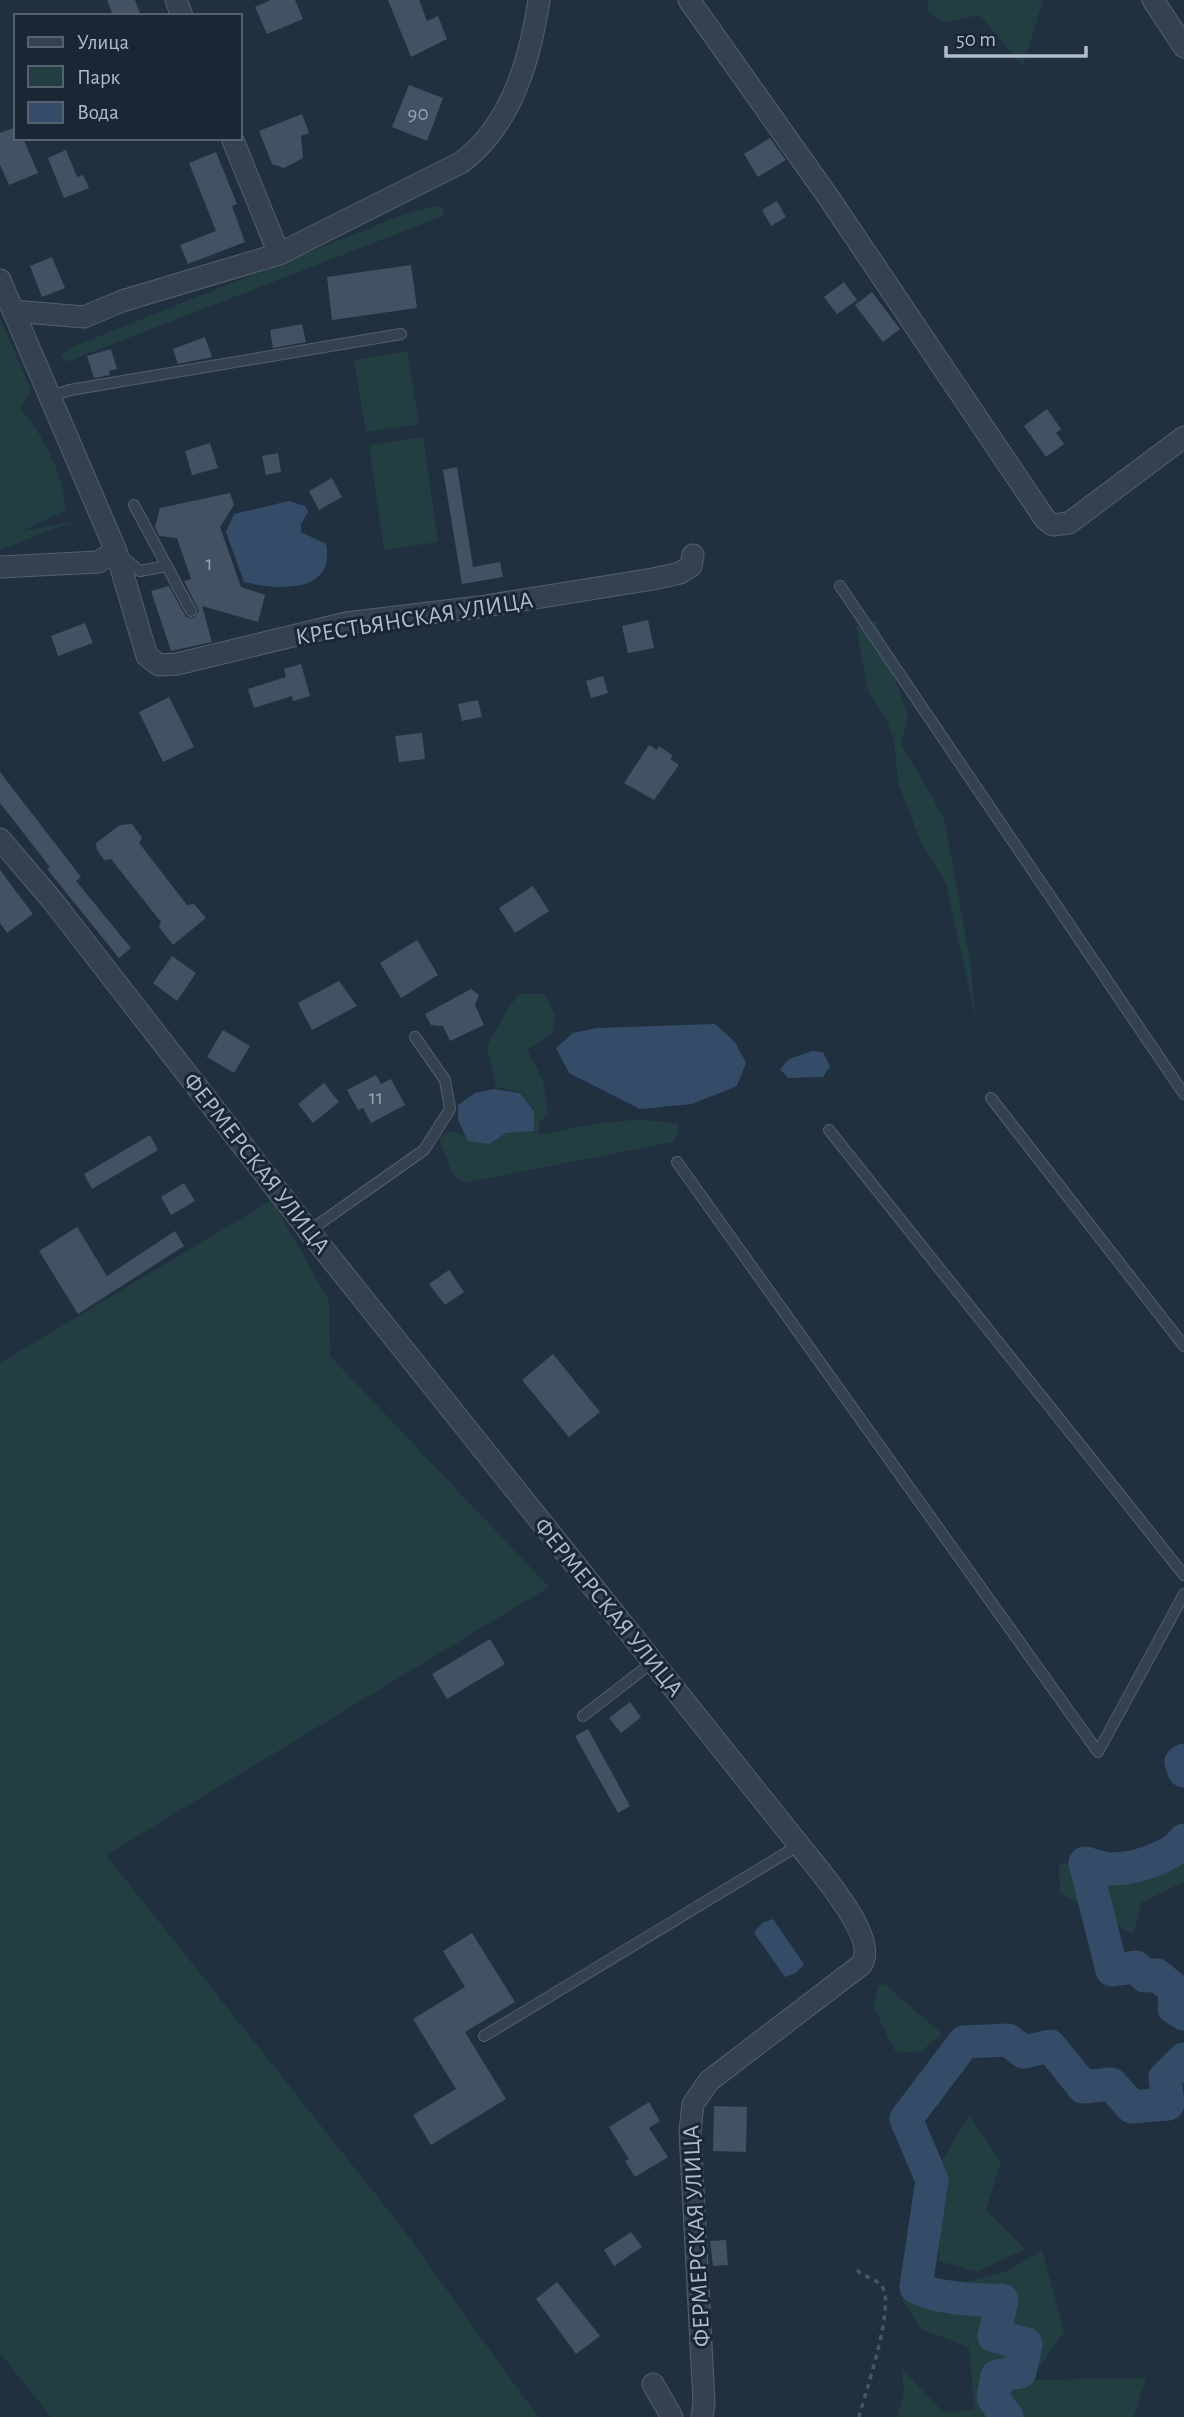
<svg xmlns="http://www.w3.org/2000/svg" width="1184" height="2417" viewBox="0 0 1184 2417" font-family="'Alegreya Sans',sans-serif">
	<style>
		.green { fill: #233e40 }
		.water { fill: #344c68 }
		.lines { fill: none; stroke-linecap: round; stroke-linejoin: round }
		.river { stroke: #344c68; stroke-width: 33 }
		.building { fill: #425263 }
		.service-casing { stroke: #545f6d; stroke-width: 12 }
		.minor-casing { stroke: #545f6d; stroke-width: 23 }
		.path { stroke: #415b5d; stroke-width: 3.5; stroke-dasharray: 5 5; stroke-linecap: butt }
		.service { stroke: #36414f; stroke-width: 10 }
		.minor { stroke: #36414f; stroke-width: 21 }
		.labels { text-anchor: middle; stroke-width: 6; stroke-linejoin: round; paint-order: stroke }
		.number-label { font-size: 21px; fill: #95a2b0 }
		.street-label { font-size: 24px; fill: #b1bcca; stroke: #1b2634 }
	</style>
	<rect width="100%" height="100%" fill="#21303f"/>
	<path class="green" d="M 928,0 L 1043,0 L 1023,66 L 980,15 L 943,23 L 928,11 Z
		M 434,206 L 443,208 L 443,216 L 66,362 L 61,355 L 72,347 L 400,216 Z
		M 0,318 L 31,390 L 20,408 C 45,438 62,471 66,510 L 20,532 L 74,521 L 0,550 Z
		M 407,351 L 419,424 L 366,432 L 354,360 Z
		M 423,437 L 438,542 L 384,550 L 369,445 Z
		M 868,620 L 876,621 L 908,717 L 901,744 L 944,818 L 970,960 L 976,1020 L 946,884 L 921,843 L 898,782 L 894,740 L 886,718 L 868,691 L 856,627 Z
		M 519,994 L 545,994 L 555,1016 L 552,1034 L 529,1048 L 525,1046 L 543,1080 L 548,1114 L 539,1122 L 539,1135 C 585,1126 630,1114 677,1124 L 679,1131 L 673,1142 L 464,1183 L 452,1173 L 439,1138 L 450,1131 L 489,1144 L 506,1133 L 534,1130 L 534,1110 L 520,1092 L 496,1087 L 487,1046 L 507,1010 Z
		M 272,1200 L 329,1301 L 330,1356 L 549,1587 L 106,1855 L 403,2229 L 538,2417 L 51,2417 L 0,2353 L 0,1363 Z
		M 1184,1862 L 1184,1882 L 1142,1902 L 1133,1934 L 1060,1893 L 1059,1864 Z
		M 885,1984 L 942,2034 L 919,2053 L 895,2051 L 873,2006 L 879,1985 Z
		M 969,2115 L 1001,2162 L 986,2210 L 1025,2249 L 977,2272 L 939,2261 L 942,2161 Z
		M 1042,2250 L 1064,2332 L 1030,2380 L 1146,2378 L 1134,2417 L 897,2417 L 904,2394 L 902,2369 L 944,2413 L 974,2409 L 969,2347 L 921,2329 L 902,2300 L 1008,2271 Z"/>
	<path class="water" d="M 289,501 L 305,506 L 308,512 L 301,524 L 301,532 L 326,544 C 336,595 276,590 244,582 L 226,532 L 234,514 Z
		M 715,1024 L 735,1042 L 746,1063 L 737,1086 L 692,1104 L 640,1109 L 569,1073 L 556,1048 L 573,1033 L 597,1028 Z
		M 813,1051 L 823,1052 L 830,1066 L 823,1077 L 788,1078 L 780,1069 L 789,1059 Z
		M 494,1089 L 520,1093 L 534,1111 L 534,1131 L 506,1133 L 489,1144 L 468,1141 L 458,1120 L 458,1105 L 475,1093 Z
		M 773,1919 L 804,1964 L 796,1973 L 785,1977 L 754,1933 L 762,1923 Z"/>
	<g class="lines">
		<path class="river" d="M 1184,1760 L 1181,1762 L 1184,1771
			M 1184,1840 C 1172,1858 1133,1869 1112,1869 C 1104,1869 1093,1865 1085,1863 L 1112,1970 L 1136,1967 L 1145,1976 L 1157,1975 L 1175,1990 L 1174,2008 L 1184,2014
			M 1007,2417 L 993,2398 L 997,2376 L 1020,2372 L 1026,2344 L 994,2336 L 1002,2300 C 983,2301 931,2298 916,2287 L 932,2180 L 906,2119 L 964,2042 L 1008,2040 L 1024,2052 L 1050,2046 L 1083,2087 L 1111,2084 L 1132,2107 L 1168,2104 L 1165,2078 L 1184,2059"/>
	</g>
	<path class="building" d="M 107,0 L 135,0 L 141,16 L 113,16 Z
		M 271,0 L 295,0 L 303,19 L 267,34 L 255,7 Z
		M 388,0 L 419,0 L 427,21 L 438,16 L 447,39 L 411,57 Z
		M 409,85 L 443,98 L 427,141 L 392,127 Z
		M 302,114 L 309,133 L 301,136 L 303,158 L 284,168 L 272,164 L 259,131 Z
		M 16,127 L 16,138 L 23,138 L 38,173 L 9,185 L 0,165 L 0,133 Z
		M 770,138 L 786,160 L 758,177 L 744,154 Z
		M 66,150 L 77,177 L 83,175 L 89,188 L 64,198 L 48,158 Z
		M 216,152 L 237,204 L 232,206 L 245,242 L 188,264 L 180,245 L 216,231 L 189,163 Z
		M 777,201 L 786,217 L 771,226 L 762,210 Z
		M 52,257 L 65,288 L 42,297 L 30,266 Z
		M 411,265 L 417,308 L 332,320 L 327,277 Z
		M 844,282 L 857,300 L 837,314 L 824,297 Z
		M 872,292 L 900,329 L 883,342 L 855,305 Z
		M 302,324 L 306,342 L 273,348 L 270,330 Z
		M 205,337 L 212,357 L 178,364 L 173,349 Z
		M 111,349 L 117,369 L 109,371 L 110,375 L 94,378 L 87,356 Z
		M 1047,409 L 1061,429 L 1056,433 L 1064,444 L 1046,457 L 1024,426 Z
		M 210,443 L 218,468 L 192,475 L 185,451 Z
		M 278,453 L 281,472 L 266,475 L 262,456 Z
		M 457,467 L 473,567 L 500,562 L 503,577 L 462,584 L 443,470 Z
		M 332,478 L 342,497 L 319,510 L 309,491 Z
		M 230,493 L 234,505 L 220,527 L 241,587 L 265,595 L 258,622 L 202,606 L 212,642 L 171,651 L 151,591 L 169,586 L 186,617 L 194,618 L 199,611 L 184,581 L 191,579 L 177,538 L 159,536 L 155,527 L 160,508 Z
		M 648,620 L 654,648 L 628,653 L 622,626 Z
		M 85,623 L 93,643 L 58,656 L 51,636 Z
		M 301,664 L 310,696 L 293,701 L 292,696 L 254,708 L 248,689 L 286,677 L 284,669 Z
		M 603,676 L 608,693 L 591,698 L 586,681 Z
		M 169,697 L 194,747 L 163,762 L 139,712 Z
		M 478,700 L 482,717 L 462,721 L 458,704 Z
		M 422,733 L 425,759 L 399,762 L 395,736 Z
		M 649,745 L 657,750 L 659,746 L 673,756 L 670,759 L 679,765 L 654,800 L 624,783 Z
		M 0,772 L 81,877 L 76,881 L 131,948 L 119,958 L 47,869 L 50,867 L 0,803 Z
		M 132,824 L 142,838 L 139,843 L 187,905 L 194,904 L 206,918 L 173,945 L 159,927 L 161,922 L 111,859 L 104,860 L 97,850 L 96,843 L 120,825 Z
		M 0,870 L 33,914 L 7,933 L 0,923 Z
		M 533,886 L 549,911 L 515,933 L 499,908 Z
		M 417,940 L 438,975 L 401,998 L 380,963 Z
		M 172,956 L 196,973 L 177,1001 L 153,983 Z
		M 339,981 L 357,1006 L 312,1030 L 298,1003 Z
		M 471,989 L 479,995 L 475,1005 L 484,1025 L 450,1041 L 443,1026 L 431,1025 L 425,1014 Z
		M 223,1030 L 250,1046 L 234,1073 L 207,1057 Z
		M 376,1075 L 381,1084 L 391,1079 L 405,1105 L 371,1123 L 363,1108 L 358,1110 L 347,1090 Z
		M 324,1083 L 339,1102 L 313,1123 L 298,1104 Z
		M 150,1135 L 158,1150 L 92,1189 L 84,1174 Z
		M 184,1183 L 195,1201 L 171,1215 L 161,1197 Z
		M 77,1227 L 107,1276 L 175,1231 L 184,1246 L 78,1314 L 39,1251 Z
		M 449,1270 L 464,1292 L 445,1305 L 429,1284 Z
		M 553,1354 L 600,1412 L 569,1437 L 522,1380 Z
		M 490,1639 L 505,1664 L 447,1699 L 432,1674 Z
		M 630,1702 L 641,1717 L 621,1733 L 609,1718 Z
		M 588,1729 L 630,1806 L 618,1813 L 575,1736 Z
		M 472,1933 L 515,2002 L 465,2032 L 506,2099 L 431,2145 L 413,2115 L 456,2089 L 413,2019 L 465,1987 L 443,1951 Z
		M 649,2102 L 660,2121 L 649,2128 L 668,2157 L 635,2177 L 625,2161 L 629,2159 L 609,2127 Z
		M 714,2106 L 747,2107 L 746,2152 L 713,2151 Z
		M 631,2232 L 642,2247 L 614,2266 L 604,2250 Z
		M 726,2240 L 728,2265 L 713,2266 L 710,2241 Z
		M 557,2282 L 600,2336 L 576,2354 L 536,2299 Z"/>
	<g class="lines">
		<defs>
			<path id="service" d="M 49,397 L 70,390 L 401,334
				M 134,505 L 191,611
				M 120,555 L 140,571 L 167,566
				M 840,586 L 1184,1094
				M 991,1098 L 1184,1346
				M 829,1130 L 1184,1575
				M 677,1162 L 1098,1752 L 1184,1594
				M 309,1231 L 424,1150 L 450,1109 L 445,1080 L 415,1037
				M 583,1716 L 653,1662
				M 484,2036 L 799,1845"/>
			<path id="minor" d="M 176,0 L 182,16
				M 689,0 L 829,198 L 1045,519 L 1053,525 L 1069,523 L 1184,437
				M 1153,0 L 1184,47
				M 232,138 L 279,254
				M 0,280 L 116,551 L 147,656 L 159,665 L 177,664 L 346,623 L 479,607 L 653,579 L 680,573 L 691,566 L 693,555
				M 13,311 L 84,317 L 122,301 L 279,254 L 462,162 C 512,124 530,59 539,0
				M 0,567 L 98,562 L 116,551
				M 0,839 L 52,900 L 309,1231 L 799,1845 C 816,1867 881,1939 861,1965 L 709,2081 L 693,2104 L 690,2131 L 704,2403 L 702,2417
				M 653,2384 L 672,2417"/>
		</defs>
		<use href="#service" class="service-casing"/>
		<use href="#minor" class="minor-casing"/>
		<path class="path" d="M 857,2270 C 865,2278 877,2278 883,2288 C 894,2308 866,2391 859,2417"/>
		<use href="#service" class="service"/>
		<use href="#minor" class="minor"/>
	</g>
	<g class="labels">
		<g class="number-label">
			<text x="418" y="120">90</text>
			<text x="209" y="570">1</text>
			<text x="376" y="1104">11</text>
		</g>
		<g class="street-label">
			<text transform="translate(414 618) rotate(-9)" y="8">КРЕСТЬЯНСКАЯ УЛИЦА</text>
			<text transform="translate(257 1163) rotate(52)" y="8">ФЕРМЕРСКАЯ УЛИЦА</text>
			<text transform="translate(609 1607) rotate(51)" y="8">ФЕРМЕРСКАЯ УЛИЦА</text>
			<text transform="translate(696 2236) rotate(-93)" y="8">ФЕРМЕРСКАЯ УЛИЦА</text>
		</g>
	</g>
	<rect x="14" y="14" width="228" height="126" fill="#1b2634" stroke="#576270" stroke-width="2"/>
	<rect x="28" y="37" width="35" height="10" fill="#36414f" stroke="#576270" stroke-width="2"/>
	<text x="77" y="49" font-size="21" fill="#b1bcca">Улица</text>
	<rect x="28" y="66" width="35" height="21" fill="#233e40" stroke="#576270" stroke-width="2"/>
	<text x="77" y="84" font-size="21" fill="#b1bcca">Парк</text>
	<rect x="28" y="102" width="35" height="21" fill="#344c68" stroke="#576270" stroke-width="2"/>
	<text x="77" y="119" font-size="21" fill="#b1bcca">Вода</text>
	<path d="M946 46v10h140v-10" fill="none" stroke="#b1bcca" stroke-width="3.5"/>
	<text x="956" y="46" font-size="21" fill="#b1bcca" stroke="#1b2634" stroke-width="5" paint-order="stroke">50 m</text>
</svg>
